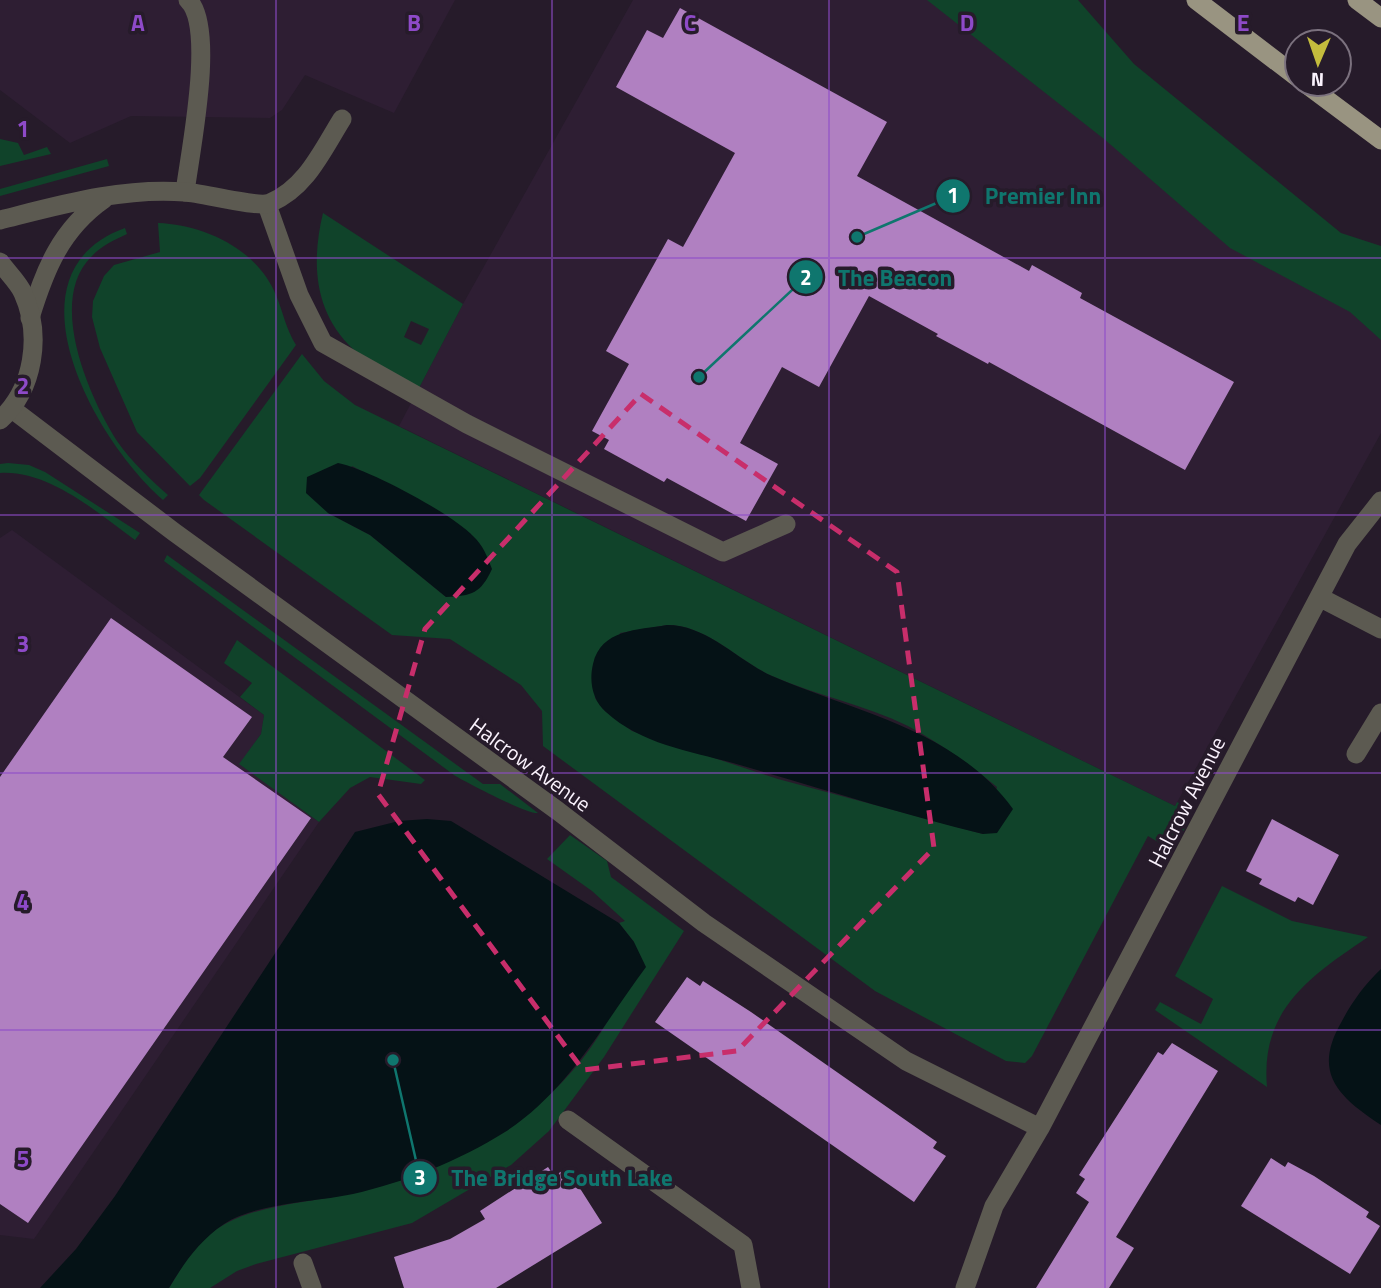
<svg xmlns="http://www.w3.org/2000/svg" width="1381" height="1288" viewBox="0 0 1381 1288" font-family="'Titillium Web',sans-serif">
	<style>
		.built { fill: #2e1e33 }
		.green { fill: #10432a; fill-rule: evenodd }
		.water { fill: #051216 }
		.building { fill: #b080c1 }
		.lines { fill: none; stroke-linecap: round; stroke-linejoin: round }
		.service { stroke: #5c5a51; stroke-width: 19 }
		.minor { stroke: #5c5a51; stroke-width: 19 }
		.tertiary { stroke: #5c5a51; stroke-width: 19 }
		.primary { stroke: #999481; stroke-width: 19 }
		.marked { fill: none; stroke: #c82e6b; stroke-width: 5; stroke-dasharray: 14 9; stroke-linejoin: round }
		.grid { fill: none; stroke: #8e4ac8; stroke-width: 2; stroke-opacity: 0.55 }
		.labels { text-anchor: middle; stroke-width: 7; stroke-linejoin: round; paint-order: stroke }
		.street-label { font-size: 21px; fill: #faf2fd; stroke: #261b2a }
		.grid-label { font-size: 23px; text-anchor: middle; font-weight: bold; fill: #8e4ac8; stroke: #261b2a; stroke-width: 7; stroke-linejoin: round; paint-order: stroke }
		.leader { fill: none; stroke: #0f766e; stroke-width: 2.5 }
		.callout-dot { fill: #0f766e; stroke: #261b2a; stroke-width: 2.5 }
		.mark-label { font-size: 21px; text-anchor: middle; font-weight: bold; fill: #fff }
		.callout-label { font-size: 23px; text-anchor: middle; font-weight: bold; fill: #0f766e; stroke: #261b2a; stroke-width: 7; stroke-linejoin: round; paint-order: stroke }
	</style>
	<rect width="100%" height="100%" fill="#261b2a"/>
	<path class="built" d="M 0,0 L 455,0 L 394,113 L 305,75 L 282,110 L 270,118 L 131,116 L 70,143 L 0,90 Z
		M 633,0 L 966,0 L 1381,289 L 1381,433 L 1175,806 L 399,426 L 463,304 Z
		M 12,530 L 264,715 L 261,734 L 240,764 L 319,822 L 34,1239 L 0,1235 L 0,538 Z"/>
	<path class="green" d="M 927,0 L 1078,0 L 1134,64 L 1341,233 L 1381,246 L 1381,340 L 1350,312 L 1230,248 L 1104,139 Z
		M 0,139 L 18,143 L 24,155 L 47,147 L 51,154 L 0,166 Z
		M 107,159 L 109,166 L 0,196 L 0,189 Z
		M 323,213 L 463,304 L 419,388 C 399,376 370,365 353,349 C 314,312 311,263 323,213 ZM 411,321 L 429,329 L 421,345 L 404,337 Z
		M 158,223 C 205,225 257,249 276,295 C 283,312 286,329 296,345 L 200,478 L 190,486 L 137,432 L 100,348 L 92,317 L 93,301 L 104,276 L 114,265 L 160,252 Z
		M 125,228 L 127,234 C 114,240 101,246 91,257 C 47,301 89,397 117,441 C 131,461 150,479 168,495 L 163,500 C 96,442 0,273 125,228 Z
		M 302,354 L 324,381 L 355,405 L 1175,806 L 1177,802 L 1187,808 L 1187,824 L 1173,851 L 1148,836 L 1032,1056 L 1025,1063 L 1006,1061 L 875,991 L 543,746 L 542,711 L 521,685 L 450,639 L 392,635 L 204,500 L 199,495 ZM 352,466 L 417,500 L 471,534 L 446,597 L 370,535 L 328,513 ZM 667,625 C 707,625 737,660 772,676 C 816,695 865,705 908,726 C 940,743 969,764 997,787 L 983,834 L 778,779 L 632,731 L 605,711 L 595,698 L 620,633 Z
		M 8,463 L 29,465 L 45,472 L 140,533 L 135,540 C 98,513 49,470 0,473 L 0,464 Z
		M 167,555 L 483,784 L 500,784 L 538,813 C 529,815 465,782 454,775 L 164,561 Z
		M 237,640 L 425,780 L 421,784 L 370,777 L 350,788 L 319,822 L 239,764 L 261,734 L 264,715 L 240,697 L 252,683 L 224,663 Z
		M 570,835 L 607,861 L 611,877 L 684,931 L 604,1057 L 549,1131 L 511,1165 L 412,1223 L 256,1264 L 237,1271 L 210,1288 L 169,1288 C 179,1272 189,1253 203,1240 C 242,1203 303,1205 353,1193 C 459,1170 560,1112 612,1013 C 623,992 627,965 634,942 L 619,923 L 625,921 L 592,891 L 547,859 Z
		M 1222,886 L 1292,921 L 1368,937 C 1311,976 1260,1009 1267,1087 L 1155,1010 L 1160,1002 L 1201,1024 L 1213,999 L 1175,976 Z"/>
	<path class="water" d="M 338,463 C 368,469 451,513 473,536 C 483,545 487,556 492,569 C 481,593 472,596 446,597 L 370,535 L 328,513 L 306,493 L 307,477 Z
		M 667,625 C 707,625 737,660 772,676 C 857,713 955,729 1013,809 L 997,833 L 983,834 C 898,813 816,787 733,763 C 689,751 641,744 606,712 C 592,700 589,681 593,664 C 601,629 638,630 667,625 Z
		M 427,819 L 451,821 L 619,923 L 634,942 L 646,967 C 603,1025 567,1092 505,1132 C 459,1161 405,1182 353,1194 C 315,1202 256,1203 224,1224 C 199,1241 184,1263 169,1288 L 40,1288 L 76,1249 L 115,1196 L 355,832 L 399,821 Z
		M 1381,969 L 1381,1125 C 1337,1096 1312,1072 1342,1021 C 1352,1002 1365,984 1381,969 Z"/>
	<path class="building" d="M 680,8 L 887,122 L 857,176 L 1029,271 L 1032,265 L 1082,293 L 1080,298 L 1234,382 L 1185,470 L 989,362 L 988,364 L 936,336 L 938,334 L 869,296 L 819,387 L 782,367 L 740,443 L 778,464 L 746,521 L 667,478 L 664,482 L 604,449 L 609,440 L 592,431 L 629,364 L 606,351 L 668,239 L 683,247 L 735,153 L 616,87 L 647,30 L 663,38 Z
		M 111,618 L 252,717 L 223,757 L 311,818 L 28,1223 L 0,1204 L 0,777 Z
		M 1272,819 L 1339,855 L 1313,905 L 1298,897 L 1295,902 L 1259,884 L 1262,879 L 1246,871 Z
		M 687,977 L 700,986 L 703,981 L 751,1012 L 937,1142 L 933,1148 L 946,1156 L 914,1202 L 655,1022 Z
		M 1172,1043 L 1218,1071 L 1116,1237 L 1134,1248 L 1109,1288 L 1036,1288 L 1089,1202 L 1076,1193 L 1085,1179 L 1079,1175 L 1158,1052 L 1163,1055 Z
		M 1271,1158 L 1285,1167 L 1288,1162 L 1314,1176 L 1369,1212 L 1366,1217 L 1380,1226 L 1350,1274 L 1241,1206 Z
		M 548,1167 L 554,1176 L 567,1168 L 602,1223 L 496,1288 L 404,1288 L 394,1257 L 450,1239 L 485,1219 L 480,1211 Z"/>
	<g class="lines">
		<path class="service" d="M 185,192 C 190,152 216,27 188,0
			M 267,205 L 299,295 L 323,343 L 467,424 L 723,552 L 786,524"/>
		<path class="minor" d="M 0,220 C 60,205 122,187 185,192 C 202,193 258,208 270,203 C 306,188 322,151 342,119
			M 30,318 C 45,269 61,229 104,199
			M 12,409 L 174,532 L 558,811 L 704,923 L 906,1061 L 1040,1128
			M 1319,597 L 1381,629
			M 1356,754 L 1381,713
			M 568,1120 L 743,1245 L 751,1288
			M 303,1263 L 312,1288
			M 965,1288 L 994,1206 L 1040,1128 L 1347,544 L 1381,501"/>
		<path class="tertiary" d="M 0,262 C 7,272 18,282 23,293 C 42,335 34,389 0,420"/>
		<path class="primary" d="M 1196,0 L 1297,77
			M 1357,0 L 1381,18
			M 1306,84 L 1381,140"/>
	</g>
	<path class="marked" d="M 641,394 L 897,572 L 934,848 L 737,1051 L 583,1070 L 378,794 L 425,629 Z"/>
	<path class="grid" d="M 276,0 L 276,1288M 552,0 L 552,1288M 829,0 L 829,1288M 1105,0 L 1105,1288M 0,258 L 1381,258M 0,515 L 1381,515M 0,773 L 1381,773M 0,1030 L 1381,1030"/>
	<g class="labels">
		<g class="street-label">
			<text transform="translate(530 765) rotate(36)" y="7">Halcrow Avenue</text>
			<text transform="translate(1187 802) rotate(-63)" y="7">Halcrow Avenue</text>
		</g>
	</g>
	<g class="grid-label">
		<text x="138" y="31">A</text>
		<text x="414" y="31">B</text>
		<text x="690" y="31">C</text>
		<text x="967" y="31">D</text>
		<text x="1243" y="31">E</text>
		<text x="23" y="137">1</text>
		<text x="23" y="394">2</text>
		<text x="23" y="652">3</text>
		<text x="23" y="910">4</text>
		<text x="23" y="1167">5</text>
	</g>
	<path class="leader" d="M857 237L953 196M699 377L806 277M393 1060L420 1178"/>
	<g class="callout-dot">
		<circle cx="857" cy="237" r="7"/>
		<circle cx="699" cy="377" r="7"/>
		<circle cx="393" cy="1060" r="7"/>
		<circle cx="953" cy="196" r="18"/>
		<circle cx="806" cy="277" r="18"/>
		<circle cx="420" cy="1178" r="18"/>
	</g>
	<g class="mark-label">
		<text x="953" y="203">1</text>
		<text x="806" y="285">2</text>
		<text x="420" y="1185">3</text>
	</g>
	<g class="callout-label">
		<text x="1043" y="204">Premier Inn</text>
		<text x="895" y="286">The Beacon</text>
		<text x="562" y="1186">The Bridge South Lake</text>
	</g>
	<g transform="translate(1318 63) rotate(182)"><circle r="33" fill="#261b2a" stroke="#7b717e" stroke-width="2"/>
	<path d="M0-5L12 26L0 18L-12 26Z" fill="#c4bc3d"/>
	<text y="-10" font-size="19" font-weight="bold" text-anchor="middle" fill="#faf2fd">N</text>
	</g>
</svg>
